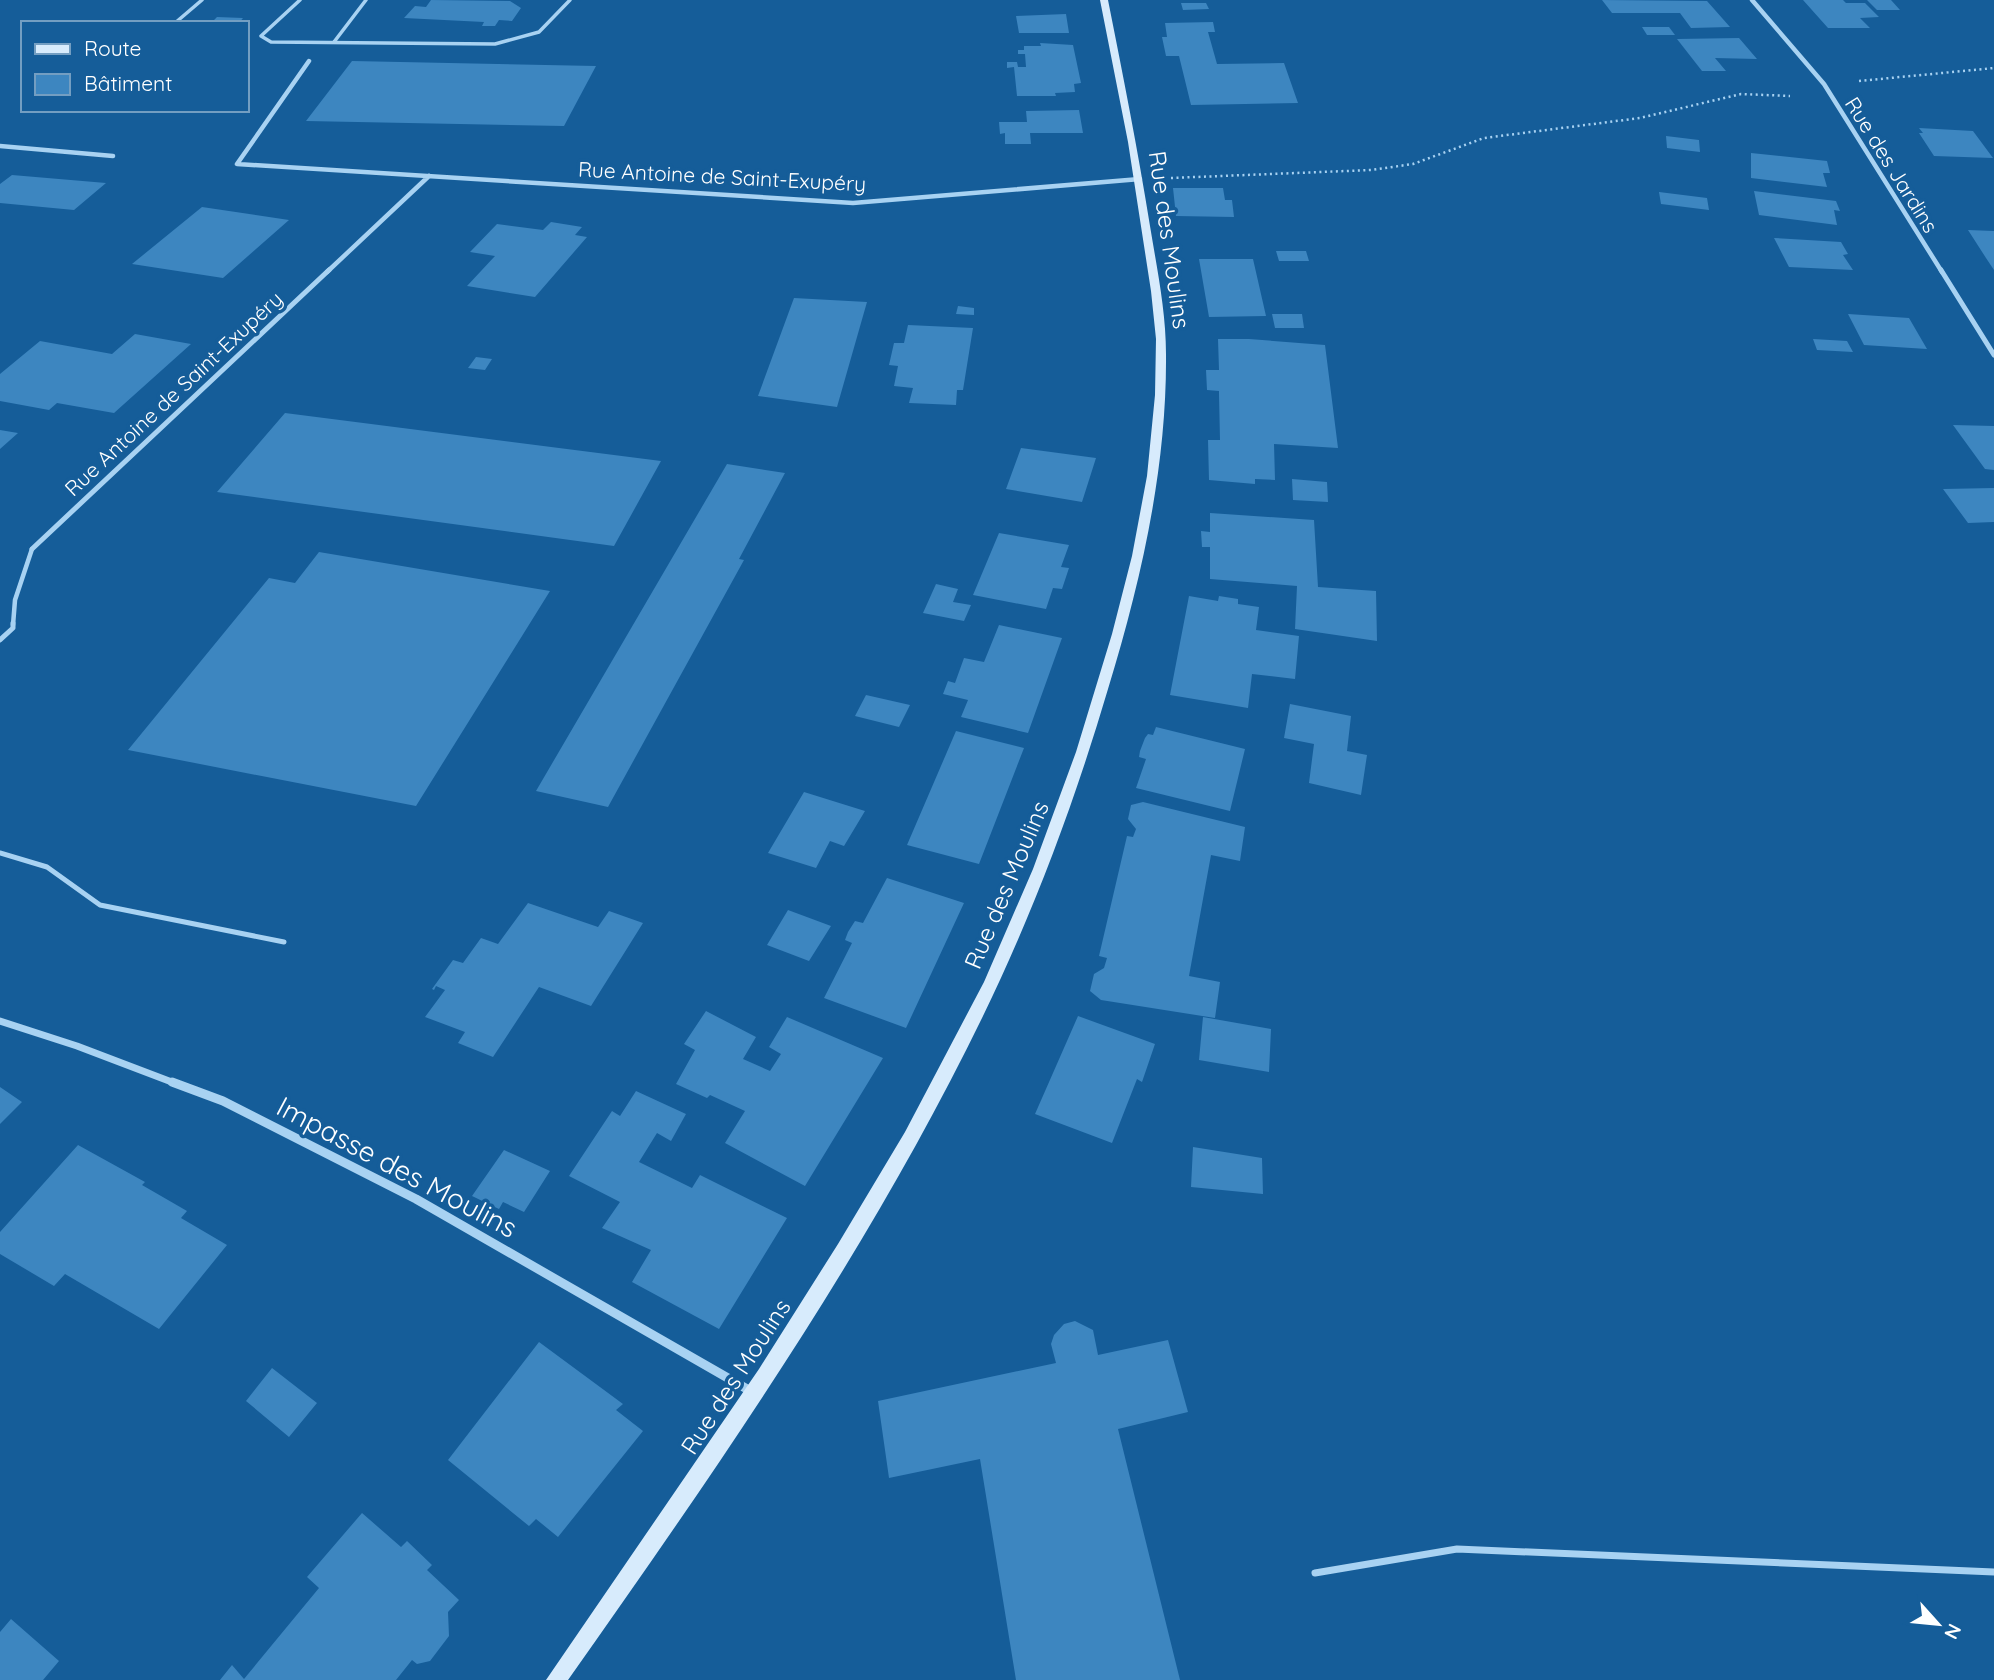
<svg xmlns="http://www.w3.org/2000/svg" width="1994" height="1680" viewBox="0 0 1994 1680" font-family="Quicksand,sans-serif">
	<style>
		.building { fill: #3d86c0 }
		.lines { fill: none; stroke-linecap: round; stroke-linejoin: round }
		.path { stroke: #a8d2f2; stroke-width: 2.5; stroke-dasharray: 2 3.5; stroke-linecap: butt }
		.lane-far3 { stroke: #a8d2f2; stroke-width: 3.5 }
		.lane-far2 { stroke: #a8d2f2; stroke-width: 4.5 }
		.lane-far1 { stroke: #a8d2f2; stroke-width: 5 }
		.lane { stroke: #a8d2f2; stroke-width: 7 }
		.street-far3 { stroke: #a8d2f2; stroke-width: 4.5 }
		.street-far2 { stroke: #a8d2f2; stroke-width: 5 }
		.street-far1 { stroke: #a8d2f2; stroke-width: 7 }
		.street { stroke: #a8d2f2; stroke-width: 9 }
		.secondary { fill: #d7ebfc; fill-rule: evenodd }
		.labels { text-anchor: middle; stroke-width: 7; stroke-linejoin: round; paint-order: stroke }
		.far-street-label { font-size: 21px; fill: #fff; stroke: #155d99 }
		.street-label { font-size: 24px; fill: #fff; stroke: #155d99 }
		.near-street-label { font-size: 28px; fill: #fff; stroke: #155d99 }
	</style>
	<rect width="100%" height="100%" fill="#155d99"/>
	<path class="building" d="M 431,0 L 510,1 L 521,8 L 512,21 L 499,20 L 495,26 L 482,26 L 484,22 L 404,18 L 415,6 L 426,7 Z
		M 1602,0 L 1707,1 L 1730,27 L 1691,28 L 1680,13 L 1612,13 Z
		M 1803,0 L 1843,0 L 1846,3 L 1865,3 L 1879,17 L 1860,18 L 1870,28 L 1828,28 Z
		M 1867,0 L 1891,0 L 1900,10 L 1877,10 Z
		M 1181,3 L 1206,3 L 1209,9 L 1183,10 Z
		M 1066,14 L 1069,33 L 1019,33 L 1016,16 Z
		M 217,17 L 243,18 L 239,23 L 211,23 Z
		M 1213,22 L 1215,32 L 1208,32 L 1217,64 L 1284,63 L 1298,103 L 1191,105 L 1179,56 L 1166,56 L 1162,37 L 1167,37 L 1165,23 Z
		M 1642,27 L 1669,27 L 1675,35 L 1647,35 Z
		M 1739,38 L 1757,59 L 1715,58 L 1726,71 L 1702,71 L 1677,39 Z
		M 1040,43 L 1073,45 L 1081,83 L 1074,84 L 1075,92 L 1055,93 L 1056,96 L 1017,96 L 1014,67 L 1007,68 L 1007,62 L 1017,62 L 1018,67 L 1026,67 L 1025,54 L 1018,54 L 1018,50 L 1024,50 L 1024,46 L 1041,46 Z
		M 352,61 L 596,66 L 564,126 L 306,121 Z
		M 1079,110 L 1083,133 L 1030,133 L 1031,144 L 1005,144 L 1005,133 L 1000,134 L 999,122 L 1027,122 L 1026,111 Z
		M 1919,128 L 1973,131 L 1993,158 L 1934,156 L 1919,133 L 1923,133 Z
		M 1666,136 L 1699,140 L 1700,152 L 1667,148 Z
		M 1751,153 L 1827,161 L 1830,173 L 1823,173 L 1827,187 L 1751,178 Z
		M 12,175 L 106,183 L 74,210 L 0,203 L 0,184 Z
		M 1173,188 L 1223,188 L 1225,200 L 1232,200 L 1234,217 L 1176,216 Z
		M 1754,191 L 1836,201 L 1840,211 L 1834,210 L 1837,225 L 1759,215 Z
		M 1659,192 L 1707,198 L 1709,210 L 1661,204 Z
		M 202,207 L 289,220 L 223,278 L 132,264 Z
		M 551,222 L 582,227 L 575,235 L 587,237 L 535,297 L 467,286 L 495,256 L 470,252 L 497,224 L 543,230 Z
		M 1968,230 L 1994,231 L 1994,270 L 1986,258 Z
		M 1774,238 L 1841,242 L 1848,254 L 1843,255 L 1853,270 L 1789,267 Z
		M 1276,251 L 1306,251 L 1309,261 L 1279,261 Z
		M 1199,259 L 1253,259 L 1266,316 L 1209,317 Z
		M 794,298 L 867,302 L 837,407 L 758,396 Z
		M 958,306 L 974,308 L 974,315 L 956,314 Z
		M 1272,314 L 1302,314 L 1304,328 L 1275,328 Z
		M 1848,314 L 1909,318 L 1927,349 L 1864,345 Z
		M 908,325 L 973,328 L 963,390 L 957,390 L 956,405 L 909,403 L 913,388 L 894,386 L 898,366 L 889,365 L 894,343 L 904,343 Z
		M 135,334 L 191,344 L 114,413 L 57,403 L 49,410 L 0,401 L 0,374 L 40,341 L 112,354 Z
		M 1218,339 L 1249,339 L 1325,345 L 1338,448 L 1274,444 L 1275,480 L 1255,479 L 1255,484 L 1209,480 L 1208,440 L 1220,440 L 1219,394 L 1219,391 L 1207,390 L 1206,370 L 1219,370 Z
		M 1813,339 L 1847,341 L 1853,352 L 1817,350 Z
		M 476,357 L 492,359 L 485,370 L 468,368 Z
		M 285,413 L 661,461 L 614,546 L 217,492 Z
		M 1953,425 L 1994,426 L 1994,470 L 1985,469 Z
		M 0,430 L 18,433 L 0,449 Z
		M 1021,448 L 1096,458 L 1082,502 L 1006,489 Z
		M 727,464 L 785,473 L 739,559 L 744,560 L 608,807 L 536,791 Z
		M 1292,479 L 1327,482 L 1328,502 L 1293,500 Z
		M 1994,488 L 1994,522 L 1968,523 L 1943,489 Z
		M 1210,513 L 1314,520 L 1318,587 L 1376,591 L 1377,641 L 1295,629 L 1297,586 L 1210,579 L 1210,547 L 1202,547 L 1201,531 L 1210,532 Z
		M 999,533 L 1069,545 L 1061,567 L 1069,568 L 1062,589 L 1053,588 L 1046,609 L 973,595 Z
		M 319,552 L 550,591 L 416,806 L 128,750 L 269,578 L 295,583 Z
		M 936,584 L 958,589 L 953,602 L 971,605 L 964,621 L 923,613 Z
		M 1189,596 L 1218,601 L 1219,596 L 1238,599 L 1238,604 L 1259,607 L 1256,630 L 1299,636 L 1295,679 L 1252,674 L 1248,708 L 1170,695 Z
		M 999,625 L 1062,638 L 1028,733 L 961,717 L 968,700 L 943,694 L 948,681 L 955,683 L 964,658 L 984,662 Z
		M 866,695 L 910,705 L 899,727 L 855,716 Z
		M 1290,704 L 1351,716 L 1347,751 L 1367,755 L 1361,795 L 1309,783 L 1314,744 L 1284,738 Z
		M 1156,727 L 1245,749 L 1230,811 L 1136,788 L 1146,759 L 1139,757 L 1140,751 L 1145,738 L 1148,734 L 1153,735 Z
		M 956,731 L 1024,748 L 979,864 L 907,845 Z
		M 804,792 L 865,811 L 844,846 L 830,841 L 816,868 L 768,853 Z
		M 1143,802 L 1245,827 L 1240,861 L 1211,855 L 1189,976 L 1220,982 L 1215,1018 L 1101,1000 L 1090,991 L 1094,974 L 1104,968 L 1107,958 L 1099,956 L 1127,836 L 1133,837 L 1136,829 L 1128,819 L 1131,805 Z
		M 887,878 L 964,903 L 906,1028 L 824,998 L 852,943 L 845,940 L 848,932 L 855,921 L 863,923 Z
		M 528,903 L 598,927 L 609,911 L 643,923 L 591,1006 L 539,987 L 493,1057 L 458,1043 L 465,1032 L 425,1017 L 445,990 L 436,986 L 434,990 L 432,989 L 453,960 L 463,963 L 481,938 L 498,944 Z
		M 788,910 L 831,926 L 809,961 L 767,945 Z
		M 706,1011 L 756,1037 L 743,1059 L 770,1071 L 781,1054 L 769,1047 L 787,1017 L 883,1058 L 805,1186 L 725,1143 L 745,1111 L 710,1095 L 707,1098 L 676,1084 L 695,1050 L 684,1044 Z
		M 1078,1016 L 1155,1044 L 1142,1082 L 1137,1079 L 1112,1143 L 1035,1114 Z
		M 1203,1017 L 1271,1029 L 1269,1072 L 1199,1060 Z
		M 0,1087 L 22,1102 L 0,1124 Z
		M 636,1091 L 686,1114 L 671,1141 L 657,1133 L 639,1162 L 692,1188 L 700,1175 L 787,1218 L 719,1329 L 632,1282 L 651,1250 L 602,1228 L 620,1202 L 569,1176 L 612,1111 L 620,1116 Z
		M 78,1145 L 145,1182 L 142,1185 L 187,1211 L 181,1218 L 227,1245 L 159,1329 L 65,1274 L 54,1286 L 0,1254 L 0,1232 Z
		M 1193,1147 L 1262,1158 L 1263,1194 L 1191,1187 Z
		M 504,1150 L 550,1171 L 524,1212 L 503,1202 L 499,1209 L 472,1196 Z
		M 1075,1321 L 1093,1330 L 1098,1355 L 1168,1340 L 1188,1412 L 1118,1429 L 1180,1680 L 1016,1680 L 980,1459 L 889,1478 L 878,1401 L 1056,1363 L 1051,1344 L 1054,1335 L 1064,1324 Z
		M 539,1342 L 623,1404 L 616,1410 L 643,1431 L 558,1537 L 536,1519 L 529,1526 L 448,1460 Z
		M 272,1368 L 317,1403 L 289,1437 L 246,1401 Z
		M 362,1513 L 401,1547 L 407,1541 L 432,1565 L 427,1570 L 459,1600 L 448,1612 L 449,1636 L 430,1661 L 417,1664 L 412,1660 L 396,1680 L 220,1680 L 232,1665 L 244,1679 L 319,1588 L 307,1577 Z
		M 11,1619 L 59,1661 L 43,1680 L 0,1680 L 0,1632 Z"/>
	<g class="lines">
		<path class="path" d="M 1859,81 L 1994,68
			M 1171,178 L 1371,170 L 1413,164 L 1484,138 L 1640,118 L 1741,94 L 1790,96"/>
		<path class="lane-far3" d="M 300,0 L 261,36 L 271,42 L 495,44 L 539,32 L 570,0
			M 175,23 L 202,0
			M 334,42 L 366,0"/>
		<path class="lane-far2" d="M 13,625 L 15,600 L 32,549"/>
		<path class="lane-far1" d="M 0,640 L 13,628 L 13,623
			M 0,853 L 47,867 L 100,905 L 284,942"/>
		<path class="lane" d="M 1315,1573 L 1457,1549 L 1994,1572"/>
		<path class="street-far3" d="M 1752,0 L 1824,84 L 1942,272
			M 309,61 L 237,164 L 853,203 L 1140,179
			M 0,146 L 113,156
			M 327,272 L 429,176"/>
		<path class="street-far2" d="M 1941,270 L 1994,355
			M 32,549 L 329,270"/>
		<path class="street-far1" d="M 0,1021 L 77,1046 L 177,1084"/>
		<path class="street" d="M 172,1082 L 223,1101 L 416,1199 L 754,1393"/>
		<path class="secondary" d="M 1100,0 L 1108,0 C 1123,75 1138,151 1150,226 C 1157,269 1166,311 1166,354 C 1167,468 1141,581 1108,689 C 1075,801 1034,911 983,1016 C 869,1251 718,1467 568,1680 L 546,1680 L 759,1369 L 838,1244 L 905,1132 L 984,982 L 1033,869 L 1076,752 L 1112,634 L 1132,556 L 1147,476 L 1155,395 L 1156,339 L 1151,291 L 1128,142 Z"/>
	</g>
	<g class="labels">
		<g class="far-street-label">
			<text transform="translate(1891 165) rotate(58)" y="7">Rue des Jardins</text>
			<text transform="translate(722 177) rotate(3)" y="7">Rue Antoine de Saint-Exupéry</text>
			<text transform="translate(174 394) rotate(-43)" y="7">Rue Antoine de Saint-Exupéry</text>
		</g>
		<g class="street-label">
			<text transform="translate(1169 240) rotate(82)" y="8">Rue des Moulins</text>
			<text transform="translate(1007 885) rotate(-67)" y="8">Rue des Moulins</text>
			<text transform="translate(736 1377) rotate(-57)" y="8">Rue des Moulins</text>
		</g>
		<g class="near-street-label">
			<text transform="translate(397 1167) rotate(28)" y="10">Impasse des Moulins</text>
		</g>
	</g>
	<rect x="21" y="21" width="228" height="91" fill="#155d99" stroke="#739ec2" stroke-width="2"/>
	<rect x="35" y="44" width="35" height="10" fill="#d7ebfc" stroke="#739ec2" stroke-width="2"/>
	<text x="84" y="56" font-size="21" fill="#ffffff">Route</text>
	<rect x="35" y="74" width="35" height="21" fill="#3d86c0" stroke="#739ec2" stroke-width="2"/>
	<text x="84" y="91" font-size="21" fill="#ffffff">Bâtiment</text>
	<g transform="translate(1938 1624) rotate(117)" stroke="#155d99" stroke-width="5" paint-order="stroke">
	<path d="M0-5L12 26L0 18L-12 26Z" fill="#ffffff"/>
	<text y="-10" font-size="19" font-weight="bold" text-anchor="middle" fill="#ffffff">N</text>
	</g>
</svg>
